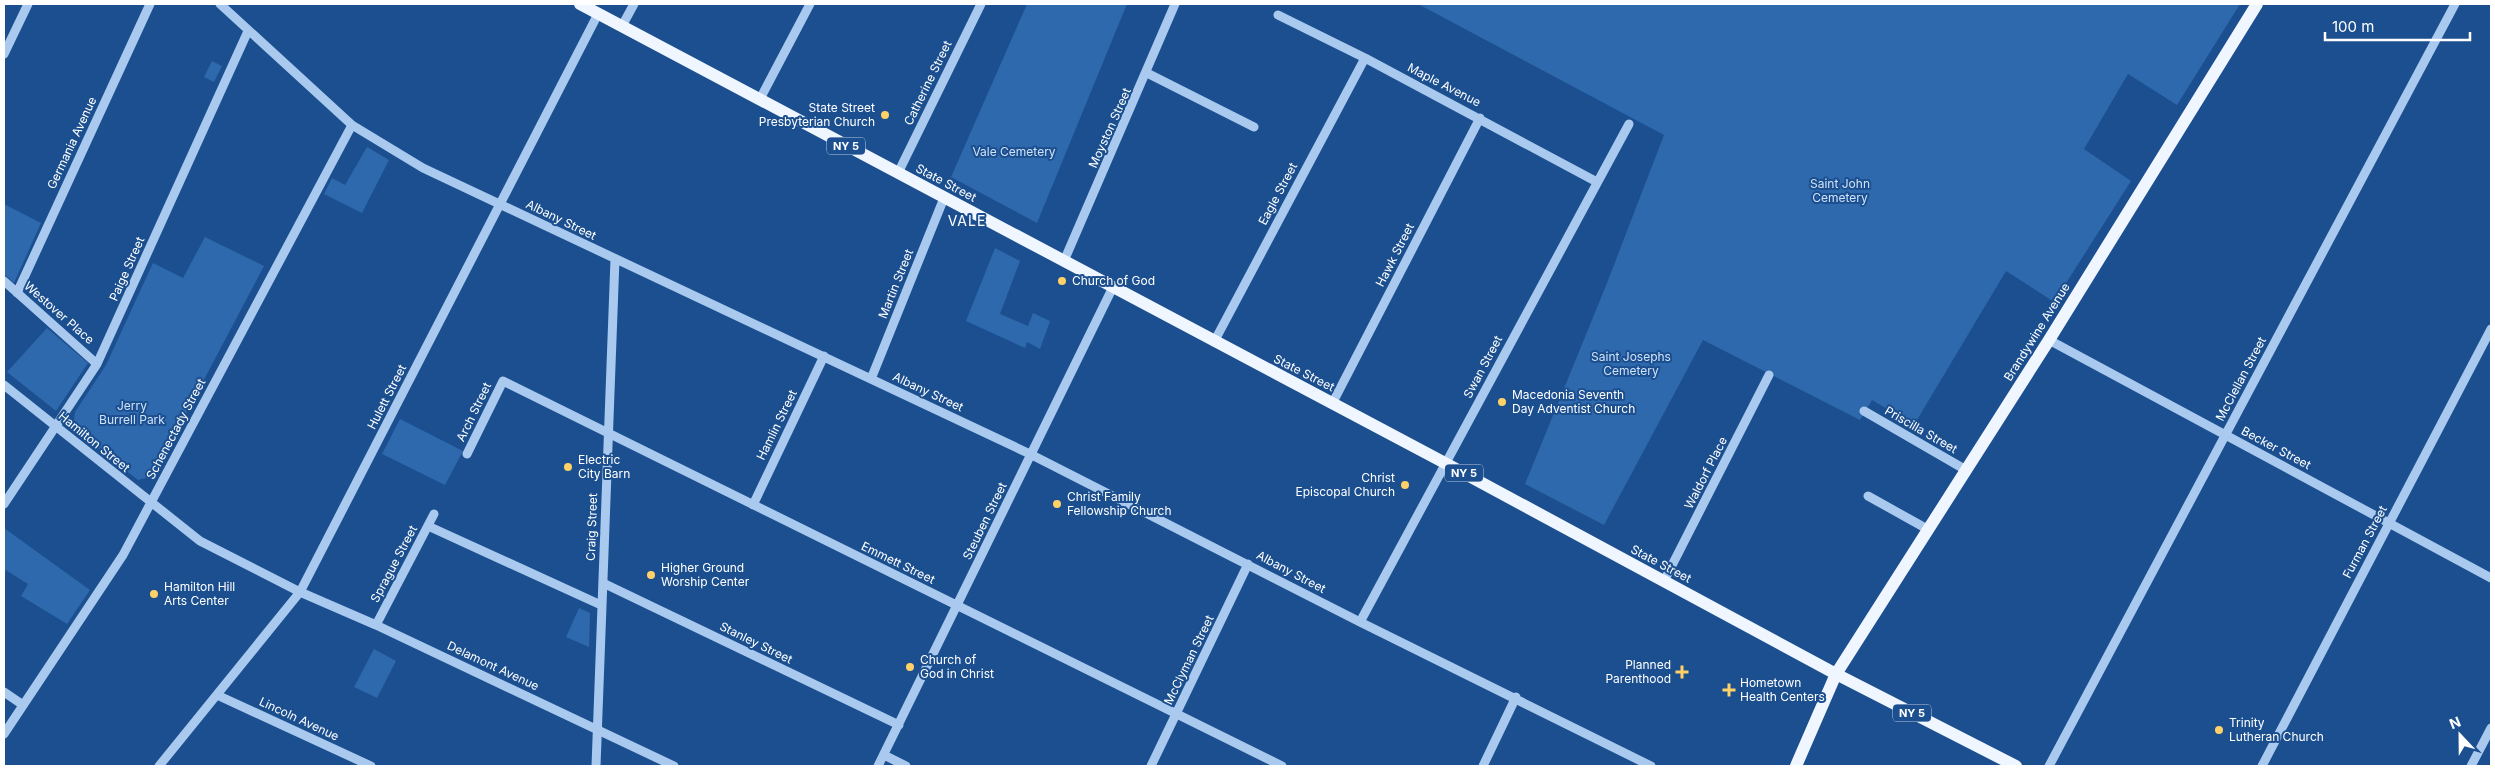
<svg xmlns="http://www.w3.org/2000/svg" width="2495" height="770" viewBox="0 0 2495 770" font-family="Inter,sans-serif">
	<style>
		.green { fill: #2e69ad }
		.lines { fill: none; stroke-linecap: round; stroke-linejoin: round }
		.minor { stroke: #a9c9ee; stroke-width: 9 }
		.major { stroke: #f0f6ff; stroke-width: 12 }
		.poi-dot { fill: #ffd166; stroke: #1b4f8f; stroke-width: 2 }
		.labels { text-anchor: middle; stroke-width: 4; stroke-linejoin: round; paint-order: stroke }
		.shield { fill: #1b4f8f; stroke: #bbcadd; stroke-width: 1 }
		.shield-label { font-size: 11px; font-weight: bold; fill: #fff }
		.street-label { font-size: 12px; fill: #fff; stroke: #1b4f8f }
		.poi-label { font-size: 12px; fill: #fff; stroke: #1b4f8f; text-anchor: start }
		.park-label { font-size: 12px; fill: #cfe3fa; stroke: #1b4f8f }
		.neighbourhood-label { font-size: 14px; letter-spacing: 1px; fill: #fff; stroke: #1b4f8f }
	</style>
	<rect width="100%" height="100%" fill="#1b4f8f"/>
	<path class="green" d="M 1027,4 L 1127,4 L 1037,223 L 951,177 Z
		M 1418,4 L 2240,4 L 2177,105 L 2128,74 L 2084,149 L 2131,181 L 2054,302 L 2006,271 L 1914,425 L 1872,400 L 1860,420 L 1703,340 L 1604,525 L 1525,484 L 1605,288 L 1664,135 Z
		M 212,61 L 222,66 L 214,82 L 204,77 Z
		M 367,147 L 389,160 L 362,213 L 324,194 L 332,178 L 345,185 Z
		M 4,204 L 41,223 L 14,283 L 4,274 Z
		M 205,237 L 264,266 L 153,476 L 138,480 L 73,429 L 75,412 L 106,365 L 153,263 L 183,278 Z
		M 995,248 L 1020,261 L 1000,314 L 1028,326 L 1033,313 L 1050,321 L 1040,349 L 1027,342 L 1025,348 L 966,321 Z
		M 47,328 L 88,363 L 56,411 L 7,372 Z
		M 400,419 L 463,451 L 445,485 L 382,454 Z
		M 4,528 L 90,590 L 67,624 L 21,596 L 28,584 L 4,569 Z
		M 579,608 L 590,613 L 589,647 L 566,637 Z
		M 374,649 L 396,661 L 377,698 L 354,687 Z"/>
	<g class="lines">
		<path class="minor" d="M 220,4 L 352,125 L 423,168 L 1030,454 L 1360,622 L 1651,766
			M 1278,15 L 1365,58 L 1597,182
			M 622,26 L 634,4
			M 4,54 L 28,4
			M 1147,73 L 1254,127
			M 760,99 L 810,4
			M 898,173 L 981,4
			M 1064,261 L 1175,4
			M 4,281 L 97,364
			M 17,293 L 150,4
			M 2049,340 L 2491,578
			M 1214,342 L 1365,58
			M 871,379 L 944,198
			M 4,385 L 200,541 L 300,592 L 376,625 L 674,766
			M 1332,404 L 1480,118
			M 1864,411 L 1966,470
			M 467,454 L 503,381 L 1282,766
			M 1868,496 L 1929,530
			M 4,504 L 97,364 L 248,31
			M 753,505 L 824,356
			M 428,526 L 601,605
			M 1664,581 L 1769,375
			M 603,583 L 899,725
			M 1360,622 L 1629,124
			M 376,625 L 434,514
			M 4,692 L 23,705
			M 217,695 L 371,766
			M 4,734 L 123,555 L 352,125
			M 884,755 L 906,766
			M 159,766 L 300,592 L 598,14
			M 596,766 L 615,259
			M 878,766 L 1113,287
			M 1151,766 L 1248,564
			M 1483,766 L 1516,697
			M 2049,766 L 2455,4
			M 2262,766 L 2491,329
			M 2471,766 L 2491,728"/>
		<path class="major" d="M 580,4 L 1445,463 L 1836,674 L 2016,766
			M 1796,766 L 1836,674 L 2049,340 L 2257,4"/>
	</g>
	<g class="poi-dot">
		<circle cx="885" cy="115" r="5"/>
		<circle cx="1062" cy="281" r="5"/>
		<circle cx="1502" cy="402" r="5"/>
		<circle cx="568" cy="467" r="5"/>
		<circle cx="1405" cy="485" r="5"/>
		<circle cx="1057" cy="504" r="5"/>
		<circle cx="651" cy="575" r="5"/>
		<circle cx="154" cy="594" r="5"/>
		<circle cx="910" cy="667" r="5"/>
		<path d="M1679.5 664.5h5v5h5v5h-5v5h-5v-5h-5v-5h5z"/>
		<path d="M1726.5 682.5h5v5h5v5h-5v5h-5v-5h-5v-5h5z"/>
		<circle cx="2219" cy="730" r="5"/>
	</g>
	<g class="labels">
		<g class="shield">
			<rect x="827" y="137.5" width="38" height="17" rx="4"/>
			<rect x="1445" y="464.5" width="38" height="17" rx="4"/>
			<rect x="1893" y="704.5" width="38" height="17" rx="4"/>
		</g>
		<g class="shield-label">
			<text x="846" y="150">NY 5</text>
			<text x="1464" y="477">NY 5</text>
			<text x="1912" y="717">NY 5</text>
		</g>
		<g class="street-label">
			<text transform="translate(928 83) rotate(-64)" y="4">Catherine Street</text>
			<text transform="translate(1444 85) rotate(27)" y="4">Maple Avenue</text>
			<text transform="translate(1110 128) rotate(-66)" y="4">Moyston Street</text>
			<text transform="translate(72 143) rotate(-65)" y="4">Germania Avenue</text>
			<text transform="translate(946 183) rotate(28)" y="4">State Street</text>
			<text transform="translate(1278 194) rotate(-62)" y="4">Eagle Street</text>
			<text transform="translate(561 220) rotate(26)" y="4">Albany Street</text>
			<text transform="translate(1395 255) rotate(-63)" y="4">Hawk Street</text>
			<text transform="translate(127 269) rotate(-66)" y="4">Paige Street</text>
			<text transform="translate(896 284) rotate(-68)" y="4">Martin Street</text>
			<text transform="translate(59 313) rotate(41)" y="4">Westover Place</text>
			<text transform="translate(2037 332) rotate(-58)" y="4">Brandywine Avenue</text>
			<text transform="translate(1483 367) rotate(-62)" y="4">Swan Street</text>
			<text transform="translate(1304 373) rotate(27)" y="4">State Street</text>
			<text transform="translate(2241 379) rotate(-62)" y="4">McClellan Street</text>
			<text transform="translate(928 392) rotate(25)" y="4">Albany Street</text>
			<text transform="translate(387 397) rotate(-63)" y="4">Hulett Street</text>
			<text transform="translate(474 412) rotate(-64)" y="4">Arch Street</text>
			<text transform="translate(777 425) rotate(-64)" y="4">Hamlin Street</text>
			<text transform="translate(176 429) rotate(-62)" y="4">Schenectady Street</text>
			<text transform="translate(1921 430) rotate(30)" y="4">Priscilla Street</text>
			<text transform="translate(94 442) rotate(39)" y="4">Hamilton Street</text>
			<text transform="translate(2276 448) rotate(28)" y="4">Becker Street</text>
			<text transform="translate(1706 473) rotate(-63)" y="4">Waldorf Place</text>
			<text transform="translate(985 521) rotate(-64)" y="4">Steuben Street</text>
			<text transform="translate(592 527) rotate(-88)" y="4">Craig Street</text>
			<text transform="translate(2365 542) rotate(-62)" y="4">Furman Street</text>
			<text transform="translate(898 563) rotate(26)" y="4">Emmett Street</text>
			<text transform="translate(394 564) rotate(-62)" y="4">Sprague Street</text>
			<text transform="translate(1661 564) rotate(28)" y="4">State Street</text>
			<text transform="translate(1291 572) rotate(28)" y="4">Albany Street</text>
			<text transform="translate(756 643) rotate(26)" y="4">Stanley Street</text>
			<text transform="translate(1189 660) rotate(-64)" y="4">McClyman Street</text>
			<text transform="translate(493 666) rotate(25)" y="4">Delamont Avenue</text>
			<text transform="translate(299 719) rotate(25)" y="4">Lincoln Avenue</text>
		</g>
		<g class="poi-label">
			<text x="875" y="112" text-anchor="end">State Street<tspan x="875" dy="14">Presbyterian Church</tspan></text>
			<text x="1072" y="285">Church of God</text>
			<text x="1512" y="399">Macedonia Seventh<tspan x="1512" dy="14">Day Adventist Church</tspan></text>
			<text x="578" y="464">Electric<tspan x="578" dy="14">City Barn</tspan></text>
			<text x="1395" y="482" text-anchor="end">Christ<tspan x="1395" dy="14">Episcopal Church</tspan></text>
			<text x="1067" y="501">Christ Family<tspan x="1067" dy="14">Fellowship Church</tspan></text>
			<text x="661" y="572">Higher Ground<tspan x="661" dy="14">Worship Center</tspan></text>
			<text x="164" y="591">Hamilton Hill<tspan x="164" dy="14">Arts Center</tspan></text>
			<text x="920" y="664">Church of<tspan x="920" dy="14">God in Christ</tspan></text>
			<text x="1671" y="669" text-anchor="end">Planned<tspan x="1671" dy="14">Parenthood</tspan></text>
			<text x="1740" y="687">Hometown<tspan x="1740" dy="14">Health Centers</tspan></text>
			<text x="2229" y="727">Trinity<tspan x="2229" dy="14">Lutheran Church</tspan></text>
		</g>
		<g class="park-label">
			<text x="1014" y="156">Vale Cemetery</text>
			<text x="1840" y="188">Saint John<tspan x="1840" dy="14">Cemetery</tspan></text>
			<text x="1631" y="361">Saint Josephs<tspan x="1631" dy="14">Cemetery</tspan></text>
			<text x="132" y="410">Jerry<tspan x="132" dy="14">Burrell Park</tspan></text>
		</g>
		<g class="neighbourhood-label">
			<text x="967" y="226">VALE</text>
		</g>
	</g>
	<rect width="2495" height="770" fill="none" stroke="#ffffff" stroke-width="10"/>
	<g transform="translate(2460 735) rotate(338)" stroke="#1b4f8f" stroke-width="4" paint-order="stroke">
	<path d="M0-4L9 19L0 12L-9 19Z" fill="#ffffff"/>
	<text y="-8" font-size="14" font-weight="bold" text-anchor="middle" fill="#ffffff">N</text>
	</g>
	<path d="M2325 32v8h145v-8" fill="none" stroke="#ffffff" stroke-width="2.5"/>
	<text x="2332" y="32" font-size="15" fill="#ffffff" stroke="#1b4f8f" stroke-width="4" paint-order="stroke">100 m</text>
</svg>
